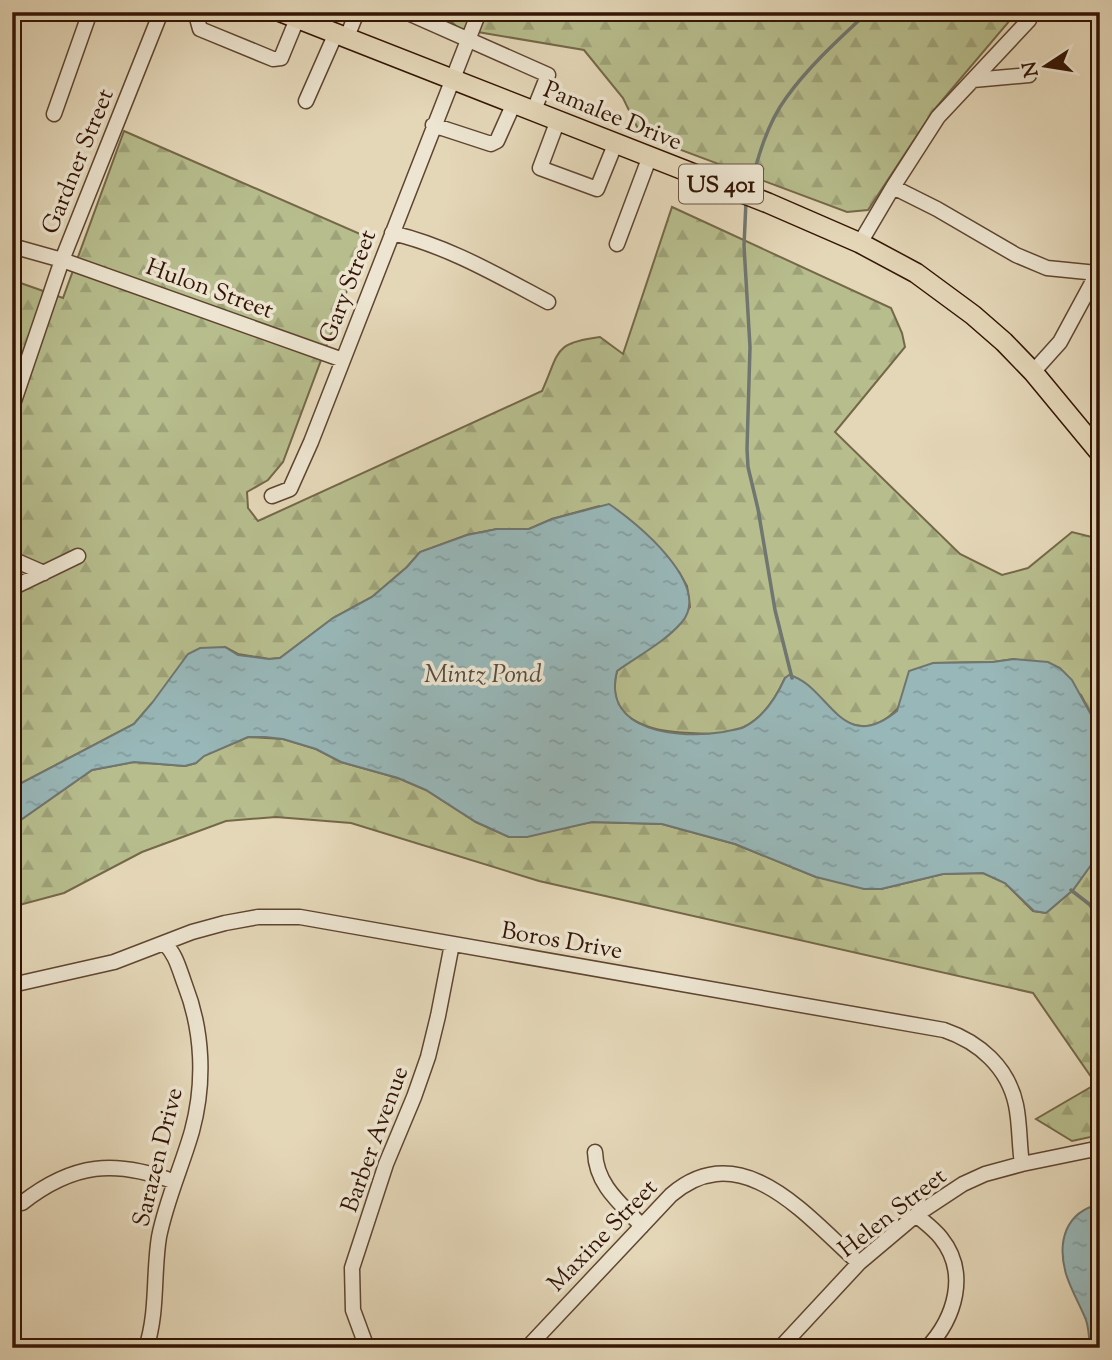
<svg xmlns="http://www.w3.org/2000/svg" width="1112" height="1360" viewBox="0 0 1112 1360" font-family="'Sorts Mill Goudy',serif">
	<style>
		.forest { fill: url(#forest-firs); stroke: #756848; stroke-width: 2 }
		.water { fill: url(#water-ripples); stroke: #707670; stroke-width: 2 }
		.lines { fill: none; stroke-linecap: round; stroke-linejoin: round }
		.stream { stroke: #707670; stroke-width: 3.5 }
		.minor-casing { stroke: #5f4531; stroke-width: 17 }
		.major-casing { stroke: #331404; stroke-width: 22 }
		.minor { stroke: #ede5d1; stroke-width: 14 }
		.major { stroke: #e4d7b8; stroke-width: 19 }
		.labels { text-anchor: middle; stroke-width: 7; stroke-linejoin: round; paint-order: stroke }
		.shield { fill: #ede5d1; stroke: #6b5342; stroke-width: 2 }
		.shield-label { font-size: 23px; font-weight: bold; fill: #331404 }
		.street-label { font-size: 24px; fill: #331404; stroke: #ede5d1 }
		.water-label { font-size: 26px; font-style: italic; fill: #564d43; stroke: #ede5d1 }
	</style>
	<defs>
		<pattern id="forest-firs" width="22" height="20" patternUnits="userSpaceOnUse" patternTransform="scale(1.75)"><rect width="22" height="20" fill="#b7bd8d"/><path d="M5 1l3.5 6h-7zM16 11l3.5 6h-7z" fill="#9ea278"/></pattern>
		<pattern id="water-ripples" width="26" height="14" patternUnits="userSpaceOnUse" patternTransform="scale(1.75)"><rect width="26" height="14" fill="#98b7b8"/><path d="M2 4q2-2 4 0t4 0M15 11q2-2 4 0t4 0" fill="none" stroke="#839c9d"/></pattern>
	</defs>
	<rect width="100%" height="100%" fill="#e4d7b8"/>
	<filter id="stains"><feTurbulence type="fractalNoise" baseFrequency=".00286" numOctaves="4"/><feColorMatrix values="0 0 0 0 .2 0 0 0 0 .09 0 0 0 0 .02 0 0 0 .5 -.17"/></filter>
	<radialGradient id="worn" r=".72"><stop offset=".6" stop-color="#630" stop-opacity="0"/><stop offset="1" stop-color="#630" stop-opacity=".3"/></radialGradient>
	<path class="forest" d="M 442,12 L 1017,12 L 933,111 L 868,210 L 847,212 L 641,135 L 623,98 L 584,50 L 460,29 L 444,16 Z
		M 124,131 L 367,237 L 283,462 L 268,480 L 247,492 L 248,508 L 258,521 L 542,391 C 560,351 553,343 600,337 L 623,354 L 672,207 L 891,308 L 902,333 L 905,347 L 835,432 L 960,554 L 1002,575 L 1028,568 L 1072,532 L 1100,539 L 1100,731 L 1081,695 L 1014,659 L 993,662 L 933,663 C 909,694 878,754 833,712 C 823,703 813,686 801,681 C 797,679 790,679 785,678 C 776,698 764,717 744,727 C 729,735 706,734 690,733 C 652,732 604,721 617,671 L 671,632 L 690,607 L 687,586 L 679,572 L 599,506 L 552,519 L 529,529 L 497,529 L 467,535 L 420,552 L 407,567 L 372,597 L 333,618 L 280,658 L 269,659 L 238,654 L 225,647 L 152,703 L 134,724 L 12,788 L 12,280 L 63,298 Z
		M 248,737 L 283,739 L 316,749 L 341,762 L 398,778 L 426,790 L 476,822 L 509,837 L 592,822 L 662,824 L 735,844 L 816,877 L 881,889 L 943,874 L 983,873 L 1005,883 L 1033,911 L 1046,913 L 1073,890 L 1094,860 L 1100,857 L 1100,1135 L 1072,1141 L 1036,1119 L 1096,1084 L 1033,993 L 539,881 L 351,823 L 276,817 L 226,821 L 142,852 L 64,893 L 12,907 L 12,826 L 92,770 L 134,762 L 185,766 L 196,763 L 203,756 Z"/>
	<path class="water" d="M 609,504 C 636,522 713,585 682,622 C 665,642 638,656 617,671 C 601,733 681,739 723,732 C 729,730 738,730 744,727 C 764,717 776,698 785,678 L 789,675 C 829,685 841,757 897,711 L 909,671 L 933,663 L 993,662 L 1014,659 L 1048,662 L 1060,668 L 1072,680 L 1100,731 L 1100,857 L 1094,861 L 1073,890 L 1046,913 L 1034,911 L 1005,883 L 983,873 L 943,874 L 881,889 L 864,889 L 816,877 L 735,844 L 662,824 L 592,822 L 527,837 L 509,837 L 476,822 L 426,790 L 398,778 L 341,762 L 316,749 L 283,739 L 265,737 L 248,737 L 204,756 L 196,763 L 185,766 L 134,762 L 92,770 L 12,826 L 12,788 L 134,724 L 152,703 L 188,654 L 200,648 L 225,647 L 238,655 L 269,659 L 280,658 L 333,618 L 372,597 L 407,567 L 420,552 L 467,535 L 497,529 L 529,529 L 552,519 Z
		M 1100,1204 L 1100,1348 L 1090,1348 C 1089,1339 1089,1329 1086,1320 C 1080,1305 1071,1290 1066,1274 C 1057,1242 1065,1212 1100,1204 Z"/>
	<g class="lines">
		<path class="stream" d="M 750,187 C 758,157 767,124 786,98 C 809,66 839,39 868,12
			M 746,201 L 744,246 L 750,347 L 747,449 L 748,467 L 758,509 L 775,610 L 792,678
			M 1071,890 L 1089,904 L 1100,918"/>
		<defs>
			<path id="minor" d="M 200,12 L 197,18 L 200,29 L 273,59 L 281,58 L 297,19
				M 406,12 L 548,75 L 534,110
				M 347,37 L 357,12
				M 973,80 L 1029,75
				M 306,101 L 336,33
				M 54,114 L 90,12
				M 558,120 L 540,168 L 597,189 L 616,142
				M 433,125 L 491,144 L 497,141 L 514,103
				M 893,187 L 937,209 L 1016,255 L 1047,268 L 1097,273
				M 392,233 C 448,246 497,275 548,302
				M 860,243 L 893,187 L 938,117 L 1029,20
				M 617,244 L 650,156
				M 12,246 L 62,260 L 343,360
				M 1033,372 L 1060,342 L 1100,268
				M 12,407 L 62,260 L 161,12
				M 272,496 L 290,489 L 311,442 L 479,12
				M 12,559 L 44,573
				M 12,588 L 78,556
				M 12,985 L 114,962 L 192,932 L 225,923 L 258,917 L 300,917 L 944,1030 C 979,1042 1008,1067 1016,1105 C 1020,1124 1019,1144 1022,1164
				M 595,1152 C 596,1185 621,1204 642,1226
				M 22,1203 C 73,1163 115,1159 175,1182
				M 916,1215 C 924,1222 934,1229 941,1238 C 969,1273 955,1318 927,1348
				M 146,1348 C 158,1312 153,1274 159,1237 C 166,1201 182,1166 192,1131 C 205,1083 203,1031 185,985 C 179,969 176,954 164,943
				M 367,1348 L 353,1310 L 352,1268 L 386,1164 L 414,1097 L 428,1057 L 438,1016 L 452,944
				M 527,1348 L 671,1195 C 742,1134 808,1218 859,1263
				M 780,1348 L 859,1263 L 916,1215 L 963,1184 L 985,1174 L 1022,1164 L 1100,1148"/>
			<path id="major" d="M 281,12 L 768,203 L 860,243 L 916,273 L 973,315 L 1004,342 L 1033,372 L 1100,453"/>
		</defs>
		<use href="#minor" class="minor-casing"/>
		<use href="#major" class="major-casing"/>
		<use href="#minor" class="minor"/>
		<use href="#major" class="major"/>
	</g>
	<g class="labels">
		<rect class="shield" x="679" y="164.5" width="84" height="39" rx="5"/>
		<g class="shield-label">
			<text x="721" y="192">US 401</text>
		</g>
		<g class="street-label">
			<text transform="translate(613 115) rotate(22)" y="8">Pamalee Drive</text>
			<text transform="translate(77 161) rotate(-68)" y="8">Gardner Street</text>
			<text transform="translate(347 286) rotate(-69)" y="8">Gary Street</text>
			<text transform="translate(210 288) rotate(20)" y="8">Hulon Street</text>
			<text transform="translate(562 940) rotate(10)" y="8">Boros Drive</text>
			<text transform="translate(374 1139) rotate(-70)" y="8">Barber Avenue</text>
			<text transform="translate(157 1157) rotate(-76)" y="8">Sarazen Drive</text>
			<text transform="translate(892 1212) rotate(-38)" y="8">Helen Street</text>
			<text transform="translate(602 1235) rotate(-46)" y="8">Maxine Street</text>
		</g>
		<g class="water-label">
			<text x="483" y="682">Mintz Pond</text>
		</g>
	</g>
	<rect width="1112" height="1360" fill="none" stroke="#e4d7b8" stroke-width="42"/>
	<rect x="14" y="14" width="1084" height="1332" fill="none" stroke="#331404" stroke-width="3.5"/>
	<rect x="21" y="21" width="1070" height="1318" fill="none" stroke="#331404" stroke-width="2"/>
	<g transform="translate(1046 66) rotate(258)" stroke="#ede5d1" stroke-width="5" paint-order="stroke">
	<path d="M0-5L12 26L0 18L-12 26Z" fill="#331404"/>
	<text y="-10" font-size="19" font-weight="bold" text-anchor="middle" fill="#331404">N</text>
	</g>
	<rect width="100%" height="100%" filter="url(#stains)"/>
	<rect width="100%" height="100%" fill="url(#worn)"/>
</svg>
